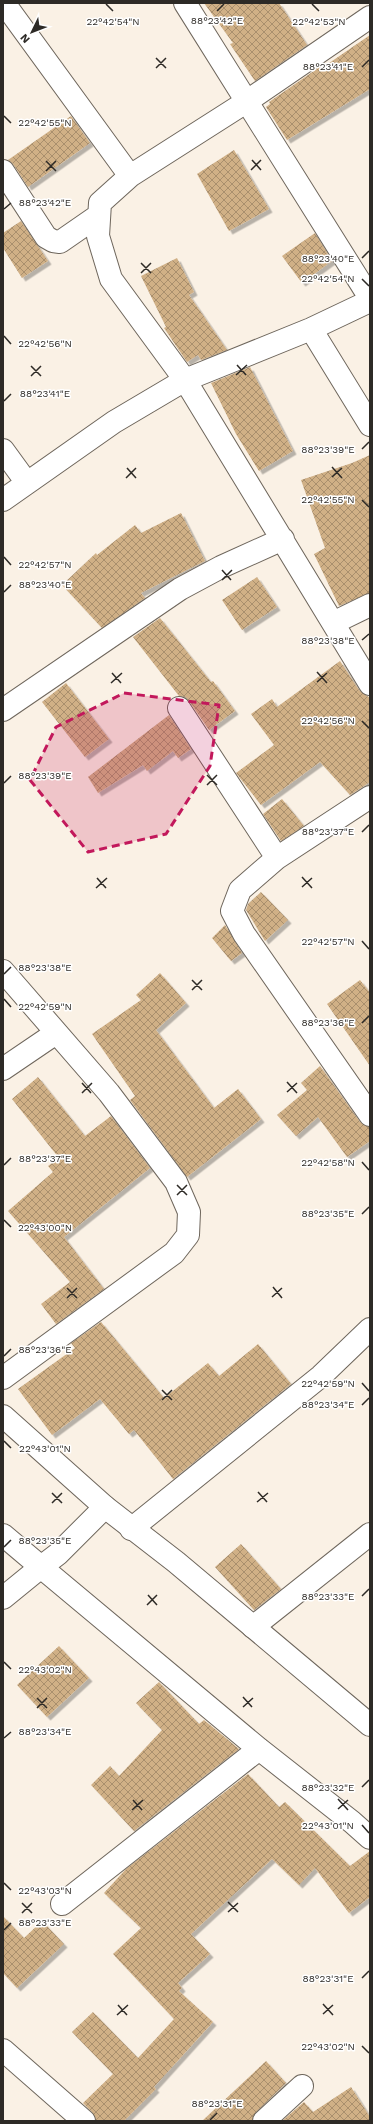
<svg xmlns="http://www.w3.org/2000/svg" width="373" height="2124" viewBox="0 0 373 2124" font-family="'Work Sans',sans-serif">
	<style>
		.building { fill: url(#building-cross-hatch); filter: url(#shadow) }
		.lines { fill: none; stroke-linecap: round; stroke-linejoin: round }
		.street-casing { stroke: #6e665c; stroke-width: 24 }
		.secondary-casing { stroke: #6e665c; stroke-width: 24 }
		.street { stroke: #fff; stroke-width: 22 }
		.secondary { stroke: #fff; stroke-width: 22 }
		.marked { fill: #c2185b; fill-opacity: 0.2; stroke: #c2185b; stroke-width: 3; stroke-dasharray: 8 5; stroke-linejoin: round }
		.ticks { fill: none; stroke: #2d2a26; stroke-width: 1.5 }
		.ticks-label { font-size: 10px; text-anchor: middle; fill: #2d2a26; stroke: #fff; stroke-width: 3; stroke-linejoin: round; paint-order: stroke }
	</style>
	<defs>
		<pattern id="building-cross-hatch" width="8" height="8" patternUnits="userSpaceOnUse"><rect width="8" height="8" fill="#d0b086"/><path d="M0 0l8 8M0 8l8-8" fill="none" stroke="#a98f6d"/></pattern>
		<filter id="shadow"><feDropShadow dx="3.5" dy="3.5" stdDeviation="0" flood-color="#0004"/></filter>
	</defs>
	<rect width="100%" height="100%" fill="#faf1e5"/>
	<path class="building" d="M 204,3 L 279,3 L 307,45 L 255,81 L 230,44 L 233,43 Z
		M 370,35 L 370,89 L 287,140 L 266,107 L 270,104 L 269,102 L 321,66 L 322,68 Z
		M 71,116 L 90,143 L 28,187 L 13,164 L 8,160 Z
		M 234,150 L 269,209 L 229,231 L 197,174 Z
		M 21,221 L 48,261 L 22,278 L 3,248 L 3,233 Z
		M 315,233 L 332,261 L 302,283 L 282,256 Z
		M 177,258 L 194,292 L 189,295 L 227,350 L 201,360 L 198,355 L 187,362 L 164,328 L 166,327 L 141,276 Z
		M 250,367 L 293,451 L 259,471 L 236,434 L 211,383 Z
		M 370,455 L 370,593 L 339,606 L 314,554 L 325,548 L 301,480 L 352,463 Z
		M 181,513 L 205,561 L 141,593 L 145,598 L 102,628 L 62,585 L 96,553 L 97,555 L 135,525 L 141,533 Z
		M 257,577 L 277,607 L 242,630 L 222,600 Z
		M 160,618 L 211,682 L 213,681 L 235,711 L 209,730 L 189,701 L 185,697 L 179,696 L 133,637 Z
		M 340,661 L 359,690 L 370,698 L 370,782 L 350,795 L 320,762 L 261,805 L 236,773 L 274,745 L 251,714 L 272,699 L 277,707 Z
		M 66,683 L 109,739 L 85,757 L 42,702 Z
		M 169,715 L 191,749 L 178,758 L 173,751 L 147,771 L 143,765 L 98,793 L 88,777 Z
		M 282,799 L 304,826 L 281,841 L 263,814 Z
		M 261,892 L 288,920 L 265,941 L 246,910 L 248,904 Z
		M 225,925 L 242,953 L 231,961 L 212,938 Z
		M 160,973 L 186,1003 L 156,1030 L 214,1108 L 238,1089 L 261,1119 L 187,1177 L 130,1100 L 135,1096 L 92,1034 L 141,1000 L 136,995 Z
		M 360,980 L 370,993 L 370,1066 L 327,1004 Z
		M 320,1066 L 360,1122 L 370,1127 L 370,1141 L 347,1157 L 318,1117 L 296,1136 L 277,1115 L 307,1090 L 301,1083 Z
		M 38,1077 L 85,1136 L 111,1116 L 150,1168 L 64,1237 L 104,1289 L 56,1324 L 41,1304 L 70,1282 L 8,1211 L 53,1172 L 48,1166 L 59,1158 L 12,1099 Z
		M 101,1322 L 164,1398 L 208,1363 L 219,1376 L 258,1344 L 291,1384 L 173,1479 L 134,1430 L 129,1434 L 100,1399 L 52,1435 L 18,1389 L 75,1348 L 71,1343 Z
		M 241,1544 L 281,1589 L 254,1610 L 215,1567 Z
		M 59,1646 L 89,1678 L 47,1717 L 17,1685 Z
		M 159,1682 L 199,1724 L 204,1720 L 239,1749 L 134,1831 L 91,1785 L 110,1766 L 119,1776 L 162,1730 L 136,1703 Z
		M 248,1774 L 279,1807 L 285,1802 L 350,1866 L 370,1851 L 370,1897 L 349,1913 L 315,1868 L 299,1885 L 272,1859 L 191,1934 L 210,1954 L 178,1983 L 182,1988 L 179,1991 L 213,2022 L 154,2087 L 156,2089 L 124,2121 L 96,2121 L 92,2112 L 83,2103 L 113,2074 L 72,2032 L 93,2012 L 138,2058 L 174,2019 L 113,1954 L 141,1928 L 104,1893 L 126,1869 Z
		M 3,1916 L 24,1938 L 42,1921 L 64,1944 L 17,1988 L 3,1973 Z
		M 266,2061 L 286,2083 L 256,2112 L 252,2121 L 202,2121 Z
		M 351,2087 L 370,2117 L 370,2121 L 282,2121 L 304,2102 L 313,2112 Z"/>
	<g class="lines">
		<defs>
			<path id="street" d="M 4,3 L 130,176 L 246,102 L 370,17
				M 185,3 L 370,298
				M 3,171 L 46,237 L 53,241 L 60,242 L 99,215
				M 130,176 L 100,203 L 98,236 L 111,279 L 185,380 L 370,684
				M 311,329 L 370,425
				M 3,450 L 27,483
				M 3,500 L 114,422 L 185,380 L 311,329 L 370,301
				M 333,623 L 370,605
				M 179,708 L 277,858
				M 3,710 L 180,589 L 221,567 L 283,539
				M 370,797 L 277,858 L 240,890 L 232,911 L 244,934 L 370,1115
				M 3,971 L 109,1093 L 176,1182 L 189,1212 L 188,1235 L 174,1253 L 3,1378
				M 3,1069 L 56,1033
				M 131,1529 L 321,1376 L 370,1329
				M 3,1535 L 41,1567 L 58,1554 L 105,1507
				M 3,1598 L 41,1567 L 259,1749 L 352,1822 L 370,1838
				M 253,1627 L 370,1534
				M 62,1904 L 259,1749
				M 3,2050 L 84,2121
				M 264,2121 L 302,2086"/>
			<path id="secondary" d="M 3,1416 L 105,1507 L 176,1562 L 370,1725"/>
		</defs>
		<use href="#street" class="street-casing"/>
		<use href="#secondary" class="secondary-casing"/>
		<use href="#street" class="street"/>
		<use href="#secondary" class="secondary"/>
	</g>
	<path class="marked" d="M 124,693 L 219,705 L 210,766 L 166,834 L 88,852 L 30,780 L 56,727 Z"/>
	<path class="ticks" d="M 106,4 L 113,11M 312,4 L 319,11M 217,11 L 224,4M 156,58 L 166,68M 362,67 L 369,60M 156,68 L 166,58M 4,116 L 11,123M 252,160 L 261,170M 46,161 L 56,171M 251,170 L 261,160M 46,171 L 56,161M 4,209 L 11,203M 362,258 L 369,251M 141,263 L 151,273M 141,273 L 151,263M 362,279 L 369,286M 4,336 L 11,344M 237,365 L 246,375M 31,366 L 41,376M 236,375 L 247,365M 31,376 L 41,366M 4,401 L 11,394M 362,449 L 369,442M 332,467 L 342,478M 127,468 L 136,478M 332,477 L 342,468M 126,478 L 136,468M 362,500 L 369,507M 4,557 L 11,565M 222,570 L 231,580M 222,580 L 232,570M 4,592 L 11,585M 362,640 L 369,634M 317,672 L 327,683M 112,673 L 121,683M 317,682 L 327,673M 111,683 L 122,673M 362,721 L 369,728M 207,775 L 217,785M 4,783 L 11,776M 207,785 L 217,775M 362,832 L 369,825M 302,877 L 312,888M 97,878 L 106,888M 302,887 L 312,878M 96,888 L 107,878M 362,941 L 369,949M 4,974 L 11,967M 192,980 L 202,990M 192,990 L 202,980M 4,999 L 11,1007M 362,1023 L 369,1016M 287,1082 L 297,1093M 82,1083 L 91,1093M 287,1092 L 297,1083M 82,1093 L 92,1083M 362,1162 L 369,1170M 4,1165 L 11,1158M 177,1185 L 187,1195M 177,1195 L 187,1185M 362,1214 L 369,1207M 4,1220 L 11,1227M 273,1287 L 282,1298M 67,1288 L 77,1298M 272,1297 L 282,1288M 67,1298 L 77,1288M 4,1356 L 11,1349M 362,1383 L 369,1391M 162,1390 L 172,1400M 162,1400 L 172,1390M 362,1405 L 369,1398M 4,1441 L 11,1448M 258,1492 L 267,1502M 52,1493 L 62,1503M 257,1502 L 268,1493M 52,1503 L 62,1493M 4,1547 L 11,1540M 148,1595 L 157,1605M 362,1596 L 369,1589M 147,1605 L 157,1595M 4,1662 L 11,1669M 243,1697 L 252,1707M 37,1698 L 47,1708M 243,1707 L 253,1698M 37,1708 L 47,1698M 4,1738 L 11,1732M 362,1787 L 369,1780M 338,1799 L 348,1810M 133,1800 L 142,1810M 338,1809 L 348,1800M 132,1810 L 143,1800M 362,1825 L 369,1833M 4,1883 L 11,1890M 228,1902 L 238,1912M 22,1903 L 32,1913M 228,1912 L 238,1903M 22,1913 L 32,1903M 4,1930 L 11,1923M 362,1978 L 369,1971M 323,2004 L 333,2015M 118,2005 L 127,2015M 323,2014 L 333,2005M 117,2015 L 128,2005M 362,2046 L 369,2053M 210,2120 L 217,2113"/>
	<g class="ticks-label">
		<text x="217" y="24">88°23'42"E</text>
		<text x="113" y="25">22°42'54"N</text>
		<text x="319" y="25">22°42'53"N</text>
		<text x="328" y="70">88°23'41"E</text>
		<text x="45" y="126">22°42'55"N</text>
		<text x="45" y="206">88°23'42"E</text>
		<text x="328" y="262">88°23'40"E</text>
		<text x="328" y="282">22°42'54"N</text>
		<text x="45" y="347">22°42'56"N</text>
		<text x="45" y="397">88°23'41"E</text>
		<text x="328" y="453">88°23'39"E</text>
		<text x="328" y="503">22°42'55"N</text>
		<text x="45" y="568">22°42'57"N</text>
		<text x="45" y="588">88°23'40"E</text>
		<text x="328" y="644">88°23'38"E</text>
		<text x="328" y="724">22°42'56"N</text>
		<text x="45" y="779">88°23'39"E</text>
		<text x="328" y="835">88°23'37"E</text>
		<text x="328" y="945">22°42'57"N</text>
		<text x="45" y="971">88°23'38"E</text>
		<text x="45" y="1010">22°42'59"N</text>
		<text x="328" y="1026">88°23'36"E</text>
		<text x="45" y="1162">88°23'37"E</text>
		<text x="328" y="1166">22°42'58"N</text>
		<text x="328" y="1217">88°23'35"E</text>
		<text x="45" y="1231">22°43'00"N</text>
		<text x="45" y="1353">88°23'36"E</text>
		<text x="328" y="1387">22°42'59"N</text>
		<text x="328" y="1408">88°23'34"E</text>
		<text x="45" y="1452">22°43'01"N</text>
		<text x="45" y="1544">88°23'35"E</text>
		<text x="328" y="1600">88°23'33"E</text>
		<text x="45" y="1673">22°43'02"N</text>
		<text x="45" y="1735">88°23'34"E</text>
		<text x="328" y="1791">88°23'32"E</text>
		<text x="328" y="1829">22°43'01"N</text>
		<text x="45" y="1894">22°43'03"N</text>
		<text x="45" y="1926">88°23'33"E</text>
		<text x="328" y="1982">88°23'31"E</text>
		<text x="328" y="2050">22°43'02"N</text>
		<text x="217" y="2107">88°23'31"E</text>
	</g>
	<rect width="373" height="2124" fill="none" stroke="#2d2a26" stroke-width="8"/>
	<g transform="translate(32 32) rotate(227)" stroke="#ffffff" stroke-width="3" paint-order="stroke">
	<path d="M0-3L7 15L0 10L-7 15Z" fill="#2d2a26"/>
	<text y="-6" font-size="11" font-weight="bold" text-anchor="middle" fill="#2d2a26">N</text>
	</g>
</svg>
